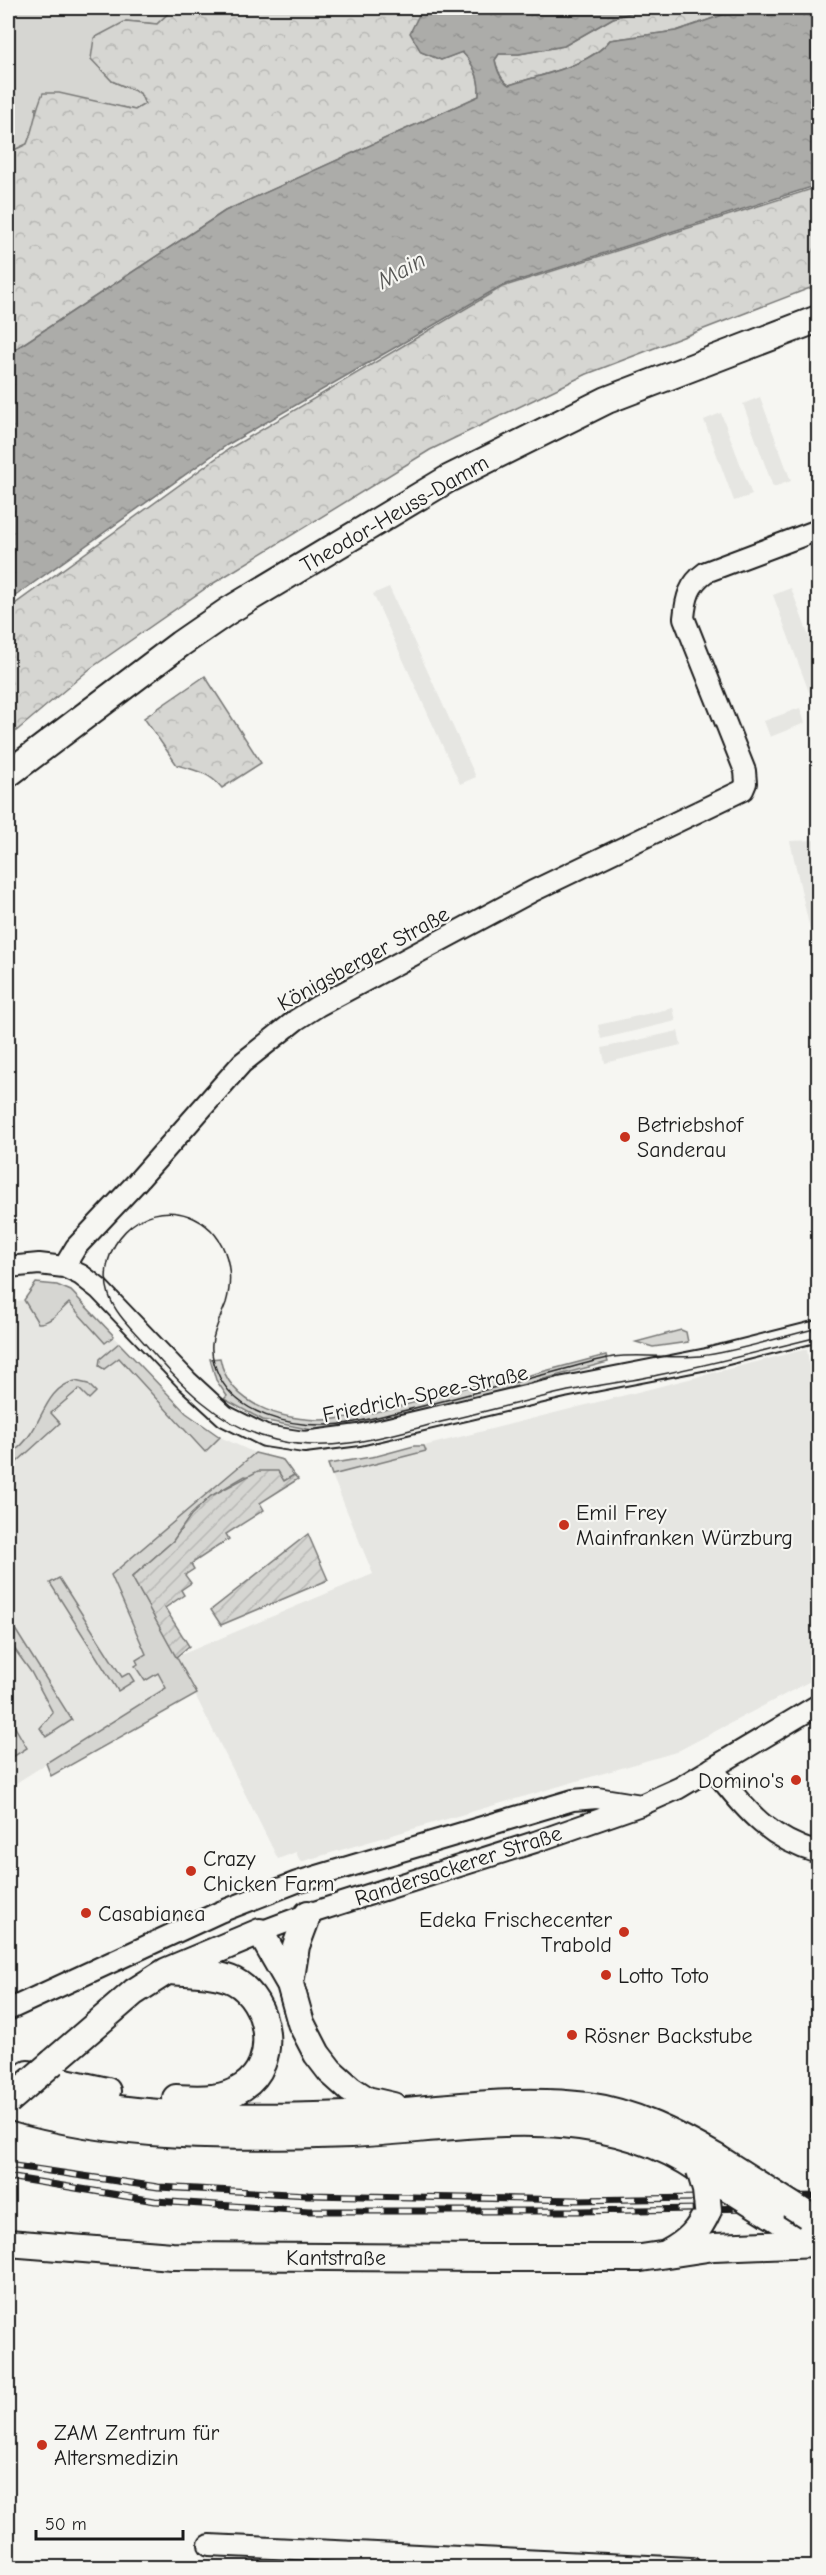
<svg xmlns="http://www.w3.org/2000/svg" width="826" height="2575" viewBox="0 0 826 2575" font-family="'Comic Neue',sans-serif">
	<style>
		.built { fill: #e6e6e2 }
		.grass { fill: #d6d6d2; stroke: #797977; stroke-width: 1.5 }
		.forest { fill: url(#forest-crowns); stroke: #797977; stroke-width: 1.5 }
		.garden { fill: url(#garden-furrows); stroke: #797977; stroke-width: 1.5 }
		.water { fill: url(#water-ripples); stroke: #727271; stroke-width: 1.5 }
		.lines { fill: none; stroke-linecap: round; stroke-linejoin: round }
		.minor-casing { stroke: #1c1c1c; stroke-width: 24 }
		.major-casing { stroke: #1c1c1c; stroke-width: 30 }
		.minor { stroke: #f6f6f2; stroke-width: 20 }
		.major { stroke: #f6f6f2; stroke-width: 26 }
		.tram { stroke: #1c1c1c; stroke-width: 1.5 }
		.rail-casing { stroke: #1c1c1c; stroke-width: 7 }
		.rail { stroke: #f6f6f2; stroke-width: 4.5; stroke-dasharray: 14; stroke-linecap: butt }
		.major-bridge-casing { stroke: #1c1c1c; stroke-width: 30; stroke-linecap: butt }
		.major-bridge { stroke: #f6f6f2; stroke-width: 26 }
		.poi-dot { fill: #c8321e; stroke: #f6f6f2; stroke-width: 2 }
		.labels { text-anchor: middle; stroke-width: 4.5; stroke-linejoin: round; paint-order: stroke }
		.street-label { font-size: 22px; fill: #1c1c1c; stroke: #f6f6f2 }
		.poi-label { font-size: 22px; fill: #1c1c1c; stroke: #f6f6f2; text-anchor: start }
		.water-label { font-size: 24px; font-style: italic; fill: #565654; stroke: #f6f6f2 }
	</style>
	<defs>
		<pattern id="forest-crowns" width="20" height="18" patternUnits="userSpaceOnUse" patternTransform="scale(1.5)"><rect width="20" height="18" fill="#d6d6d2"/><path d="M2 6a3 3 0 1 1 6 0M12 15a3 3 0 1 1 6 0" fill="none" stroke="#b7b7b4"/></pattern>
		<pattern id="garden-furrows" width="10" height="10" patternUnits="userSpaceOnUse" patternTransform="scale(1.5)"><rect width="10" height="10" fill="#d6d6d2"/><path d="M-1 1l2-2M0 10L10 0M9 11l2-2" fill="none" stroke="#b7b7b4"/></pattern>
		<pattern id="water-ripples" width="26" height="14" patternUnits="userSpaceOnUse" patternTransform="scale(1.5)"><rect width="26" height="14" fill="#acaca9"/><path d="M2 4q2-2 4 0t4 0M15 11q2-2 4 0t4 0" fill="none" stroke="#939391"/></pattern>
	</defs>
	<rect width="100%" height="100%" fill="#f6f6f2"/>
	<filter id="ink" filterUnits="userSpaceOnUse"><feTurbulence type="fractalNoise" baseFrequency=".0167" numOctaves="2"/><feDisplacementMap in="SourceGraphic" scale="12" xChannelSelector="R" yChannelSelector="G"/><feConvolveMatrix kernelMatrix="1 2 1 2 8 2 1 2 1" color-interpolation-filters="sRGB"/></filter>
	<g filter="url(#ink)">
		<path class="built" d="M 760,397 L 791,481 L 773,487 L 743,404 Z
			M 721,413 L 752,495 L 734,501 L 704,420 Z
			M 389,587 L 476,777 L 460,784 L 373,594 Z
			M 791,588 L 818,661 L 818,689 L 809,692 L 773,595 Z
			M 800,708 L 805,723 L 770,737 L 764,721 Z
			M 818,840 L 818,965 L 790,841 Z
			M 673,1008 L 676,1021 L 601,1039 L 598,1025 Z
			M 678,1031 L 681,1045 L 605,1063 L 602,1048 Z
			M 36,1283 L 57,1285 L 71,1291 L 186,1413 L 220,1437 L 255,1453 L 111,1575 L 147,1654 L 135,1666 L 158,1673 L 167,1688 L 8,1788 L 8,1302 L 24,1300 Z
			M 807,1349 L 818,1434 L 818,1677 L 676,1752 L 300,1862 L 296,1852 L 278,1859 L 176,1657 L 373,1574 L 332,1475 L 425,1451 L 424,1446 L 448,1440 Z"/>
		<path class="grass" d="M 8,8 L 174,8 L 157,24 L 126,21 L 112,81 L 140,93 L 145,104 L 135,110 L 87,100 L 36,108 L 35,125 L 27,144 L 8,153 Z
			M 36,1283 L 57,1285 L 71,1291 L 114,1336 L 105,1343 L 69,1303 C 60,1311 50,1324 38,1323 L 24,1300 Z
			M 681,1330 L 686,1332 L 688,1342 L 653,1347 L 636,1342 Z
			M 119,1343 L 186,1413 L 220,1437 L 205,1452 L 119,1358 L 104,1369 L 99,1366 L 100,1359 Z
			M 606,1355 L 608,1362 L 423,1411 L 350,1427 L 317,1431 L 263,1420 L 224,1399 L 227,1396 L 216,1380 L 210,1359 L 220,1358 C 229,1408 292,1424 335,1419 C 391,1412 452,1392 505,1375 L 507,1381 Z
			M 75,1381 L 88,1384 L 96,1392 L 89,1399 L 79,1389 L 51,1413 L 60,1423 L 8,1470 L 8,1456 C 17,1450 25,1443 31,1433 C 44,1414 49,1387 75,1381 Z
			M 414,1446 L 424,1446 L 426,1451 L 332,1475 L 328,1464 L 377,1456 Z
			M 255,1453 L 283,1460 L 294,1475 L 284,1481 L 245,1476 L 211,1496 L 191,1515 L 173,1541 L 132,1577 L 197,1694 L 51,1776 L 46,1763 L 166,1688 L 158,1673 L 145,1681 L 135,1666 L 138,1664 L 136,1660 L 146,1654 L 111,1575 Z
			M 59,1578 L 122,1677 L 129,1673 L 134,1681 L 118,1691 L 50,1583 Z
			M 8,1618 L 72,1720 L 46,1737 L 40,1728 L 53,1713 L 31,1672 L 8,1640 Z
			M 8,1715 L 27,1748 L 8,1760 Z"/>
		<path class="forest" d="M 174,8 L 436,8 L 421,11 L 421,52 L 441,60 L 462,52 C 474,64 480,79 479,96 L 225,211 L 8,354 L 8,153 L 27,144 C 34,127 35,110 43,93 L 59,93 L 135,110 L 145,104 L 140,93 L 112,81 L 91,59 L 94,38 L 126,21 L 157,24 Z
			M 648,8 L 743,8 L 676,31 L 610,40 C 590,66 540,75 509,85 C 500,80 497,69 495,60 L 499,54 L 519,54 L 564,46 L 613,18 Z
			M 818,187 L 818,285 L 587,374 L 430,450 L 209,586 L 91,668 L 8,738 L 8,609 L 229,449 L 502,287 Z
			M 205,676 L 261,763 L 222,788 C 210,773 195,770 177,765 L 144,718 Z"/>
		<path class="garden" d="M 258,1471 L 278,1471 L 284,1481 L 294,1475 L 298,1479 L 260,1503 L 264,1510 L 226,1534 L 229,1539 L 191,1564 L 194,1569 L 185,1575 L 191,1583 L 181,1590 L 184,1595 L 165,1608 L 189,1646 L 176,1657 L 132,1577 L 173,1541 L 191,1515 L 211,1496 Z
			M 308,1534 L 328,1580 L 221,1625 L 211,1610 Z"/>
		<path class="water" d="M 437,8 L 648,8 L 613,18 L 564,46 L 519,54 L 499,54 L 495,60 C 497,69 500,80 509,85 C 540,75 590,66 610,40 L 676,31 L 743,8 L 818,8 L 818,185 L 501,286 L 227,445 L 8,601 L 8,354 L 225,211 L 479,96 C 480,79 474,64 462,52 L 441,60 L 421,52 L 410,33 L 421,11 Z"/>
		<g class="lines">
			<defs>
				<path id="minor" d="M 8,1267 L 39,1264 L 64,1267 L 81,1275 L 99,1289 L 187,1381 L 225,1416 L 265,1436 L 304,1442 L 359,1435 L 564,1387 L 707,1359 L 818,1331
					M 64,1267 L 76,1247 L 136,1183 L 242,1063 L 296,1020 L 318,1006 L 533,891 L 743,790 L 746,783 L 745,771 L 684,618 C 686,598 689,584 706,572 L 818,530
					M 712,1768 C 746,1809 765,1837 818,1853
					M 260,1932 L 308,1914 L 535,1842 L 641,1805 L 679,1788 L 818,1705
					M 8,2010 L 220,1912 L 297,1882 L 573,1800 L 597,1798 L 641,1805
					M 209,2545 L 691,2568"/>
				<path id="major" d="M 8,774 L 180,644 L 228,611 L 448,479 L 607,400 L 818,319
					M 170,1971 C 190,1973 216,1972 234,1981 C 270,2000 280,2063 243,2087 C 223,2101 199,2099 176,2098
					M 290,1984 L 296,1946 L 308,1914
					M 53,2062 L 134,1992 L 167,1971 L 260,1932 L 290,1984 L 301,2023 L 317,2054 L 330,2071 L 350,2089 L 367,2100 L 393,2106
					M 28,2074 L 107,2091
					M 8,2086 C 26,2091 46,2098 65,2101 C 157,2118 253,2119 346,2115 C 424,2112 509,2096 587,2106 C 633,2112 678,2135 717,2158
					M 8,2106 C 113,2139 241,2138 351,2134 C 468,2128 596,2098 700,2170
					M 770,2214 L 818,2244
					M 8,2243 L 172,2256 L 491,2258 L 641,2258 L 714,2247 L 818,2243
					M 668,2253 C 688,2242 699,2231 708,2210"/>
			</defs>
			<use href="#minor" class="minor-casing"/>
			<use href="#major" class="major-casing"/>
			<use href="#minor" class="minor"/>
			<use href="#major" class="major"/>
			<path class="tram" d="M 818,1328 C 780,1337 740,1351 700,1356 C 671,1359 642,1353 613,1357 C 591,1361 568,1369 546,1374 C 495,1387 445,1401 394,1413 C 372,1418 349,1425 326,1425 C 288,1426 239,1414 220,1378 C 215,1368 211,1355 212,1344 C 214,1330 221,1316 226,1303 C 236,1268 225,1230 189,1216 C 141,1198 94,1248 109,1295 C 114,1311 128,1325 139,1337 C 177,1380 216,1426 275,1440 C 332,1454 382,1437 437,1423 C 479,1413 521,1402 564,1392 C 595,1385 627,1382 658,1375 C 712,1364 765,1350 818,1337"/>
			<defs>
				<path id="rail" d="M 8,2165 L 158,2187 L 308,2195 L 577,2200 L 818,2196
					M 8,2177 L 155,2201 L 309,2211 L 580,2211 L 818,2207"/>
			</defs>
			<use href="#rail" class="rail-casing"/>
			<use href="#rail" class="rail"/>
			<defs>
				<path id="major-bridge" d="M 8,2101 L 53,2062
					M 717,2158 L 807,2215
					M 700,2170 L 770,2214
					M 700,2170 L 706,2190 L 708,2210"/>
			</defs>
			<use href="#major-bridge" class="major-bridge-casing"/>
			<use href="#major-bridge" class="major-bridge"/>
		</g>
	</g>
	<g class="poi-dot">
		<circle cx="625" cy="1137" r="6"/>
		<circle cx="564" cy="1525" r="6"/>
		<circle cx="796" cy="1780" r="6"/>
		<circle cx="191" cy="1871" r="6"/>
		<circle cx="86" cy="1913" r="6"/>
		<circle cx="624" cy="1932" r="6"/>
		<circle cx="606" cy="1975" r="6"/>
		<circle cx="572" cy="2035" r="6"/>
		<circle cx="42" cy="2445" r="6"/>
	</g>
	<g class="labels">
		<g class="street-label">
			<text transform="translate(394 513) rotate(-30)" y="8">Theodor-Heuss-Damm</text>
			<text transform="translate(363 958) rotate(-29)" y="8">Königsberger Straße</text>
			<text transform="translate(425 1393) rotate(-12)" y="8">Friedrich-Spee-Straße</text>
			<text transform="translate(458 1865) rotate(-18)" y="8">Randersackerer Straße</text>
			<text x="336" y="2265">Kantstraße</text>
		</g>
		<g class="poi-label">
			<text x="637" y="1132">Betriebshof<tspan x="637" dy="25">Sanderau</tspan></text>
			<text x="576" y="1520">Emil Frey<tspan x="576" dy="25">Mainfranken Würzburg</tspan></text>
			<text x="784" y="1788" text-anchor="end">Domino's</text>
			<text x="203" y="1866">Crazy<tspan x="203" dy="25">Chicken Farm</tspan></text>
			<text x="98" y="1921">Casabianca</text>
			<text x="612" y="1927" text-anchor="end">Edeka Frischecenter<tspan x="612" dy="25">Trabold</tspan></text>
			<text x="618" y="1983">Lotto Toto</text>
			<text x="584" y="2043">Rösner Backstube</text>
			<text x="54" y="2440">ZAM Zentrum für<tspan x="54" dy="25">Altersmedizin</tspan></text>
		</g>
		<g class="water-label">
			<text transform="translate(401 270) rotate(-29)" y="8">Main</text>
		</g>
	</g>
	<rect width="826" height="2575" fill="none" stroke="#f6f6f2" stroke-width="30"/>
	<rect x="15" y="15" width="796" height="2545" fill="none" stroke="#1c1c1c" stroke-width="2" filter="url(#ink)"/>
	<path d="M36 2530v9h147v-9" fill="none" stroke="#1c1c1c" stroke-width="3"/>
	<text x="45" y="2530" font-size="18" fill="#1c1c1c" stroke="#f6f6f2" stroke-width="4.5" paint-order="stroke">50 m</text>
</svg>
